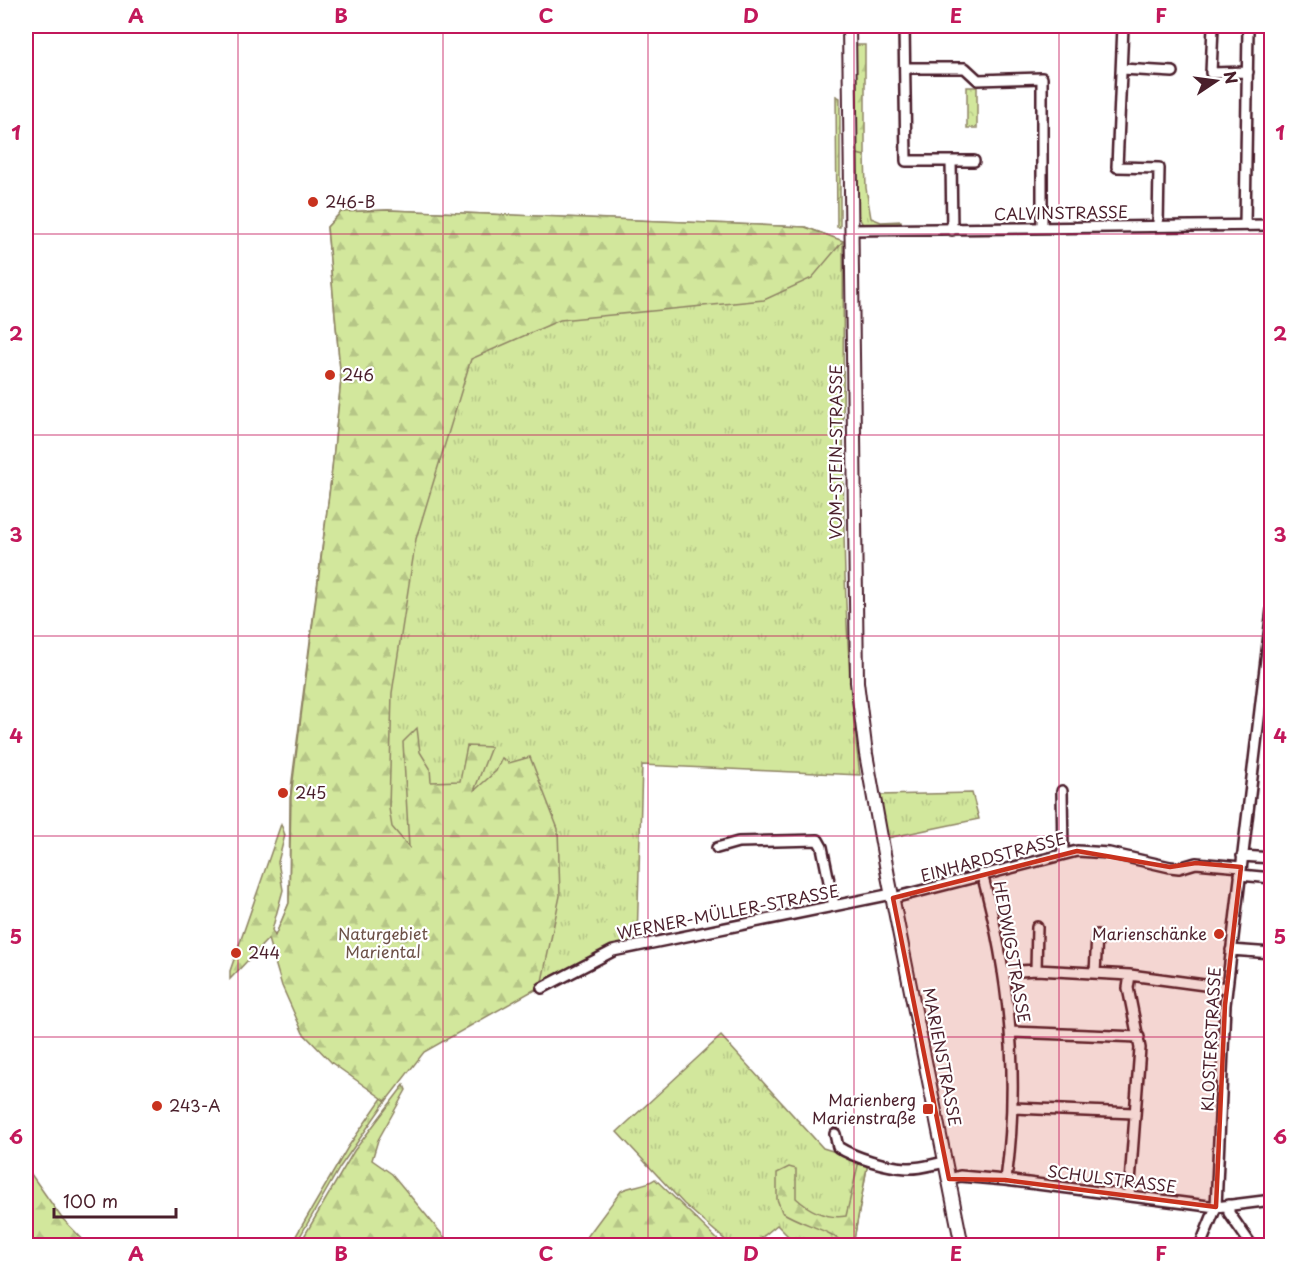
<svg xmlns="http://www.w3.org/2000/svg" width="1297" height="1271" viewBox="0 0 1297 1271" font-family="'Playpen Sans',sans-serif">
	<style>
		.grass { fill: url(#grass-tufts); stroke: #8e8364; stroke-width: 1.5 }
		.forest { fill: url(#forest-firs); stroke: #8e8364; stroke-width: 1.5 }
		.park { fill: url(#park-crowns); stroke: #8e8364; stroke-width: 1.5 }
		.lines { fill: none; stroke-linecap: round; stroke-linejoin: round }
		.minor-casing { stroke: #4a1f2b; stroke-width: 14 }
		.secondary-casing { stroke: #4a1f2b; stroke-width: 16 }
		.minor { stroke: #fff; stroke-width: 9 }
		.secondary { stroke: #fff; stroke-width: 12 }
		.marked { fill: #c8321e; fill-opacity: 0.2; stroke: #c8321e; stroke-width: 4.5; stroke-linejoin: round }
		.grid { fill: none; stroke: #c2185b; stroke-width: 1.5; stroke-opacity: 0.55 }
		.poi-dot { fill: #c8321e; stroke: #fff; stroke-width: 2 }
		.labels { text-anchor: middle; stroke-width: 4.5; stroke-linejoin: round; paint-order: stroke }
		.poi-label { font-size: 16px; fill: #4a1f2b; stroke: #fff; text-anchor: start }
		.street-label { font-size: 16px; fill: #4a1f2b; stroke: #fff }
		.park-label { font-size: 16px; fill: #6c5147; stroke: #fff }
		.neatline { fill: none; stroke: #c2185b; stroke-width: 2 }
		.grid-label { font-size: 20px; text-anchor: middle; font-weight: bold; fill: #c2185b }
	</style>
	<defs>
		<pattern id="grass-tufts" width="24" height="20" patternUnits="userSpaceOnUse" patternTransform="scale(1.5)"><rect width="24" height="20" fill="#d2e79c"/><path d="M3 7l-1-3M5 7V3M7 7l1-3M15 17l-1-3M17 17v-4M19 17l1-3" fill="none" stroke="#b6c687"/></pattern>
		<pattern id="forest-firs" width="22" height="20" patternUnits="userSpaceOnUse" patternTransform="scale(1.5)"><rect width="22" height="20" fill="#d2e79c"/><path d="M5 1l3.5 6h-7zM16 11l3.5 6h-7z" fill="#b6c687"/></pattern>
		<pattern id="park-crowns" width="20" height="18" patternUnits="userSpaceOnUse" patternTransform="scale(1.5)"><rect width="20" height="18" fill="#d2e79c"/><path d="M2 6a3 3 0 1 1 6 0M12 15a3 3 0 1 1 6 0" fill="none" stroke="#b6c687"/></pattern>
	</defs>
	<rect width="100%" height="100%" fill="#fff"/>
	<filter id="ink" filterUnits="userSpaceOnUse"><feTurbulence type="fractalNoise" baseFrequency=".0167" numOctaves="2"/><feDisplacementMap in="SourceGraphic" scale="12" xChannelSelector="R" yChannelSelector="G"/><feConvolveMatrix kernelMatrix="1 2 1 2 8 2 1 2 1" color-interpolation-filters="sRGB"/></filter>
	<g filter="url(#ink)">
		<path class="grass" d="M 836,96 L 840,98 L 840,227 L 837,227 Z
			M 854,153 L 865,156 L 866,188 L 871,218 L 881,222 L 901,221 L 902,227 L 863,225 L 858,215 Z
			M 387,210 L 805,227 L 843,241 C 845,419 837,599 860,775 L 642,765 L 637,941 L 610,947 L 532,992 L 275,937 L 289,903 L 290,796 L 331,479 L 341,380 L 327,227 L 341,212 Z
			M 972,793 L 979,819 L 887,838 L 879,795 Z
			M 721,1036 L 823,1148 L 868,1162 L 853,1245 L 797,1245 L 777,1225 L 753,1245 L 731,1245 L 684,1204 L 617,1132 Z
			M 382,1098 L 386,1101 L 340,1167 L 295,1245 L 290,1246 L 348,1147 Z"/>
		<path class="forest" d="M 853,45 L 865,45 L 865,156 L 854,153 Z
			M 388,210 L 805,227 L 843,241 L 812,278 L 764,300 L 560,320 L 471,359 L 416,539 L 392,693 L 389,808 L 392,827 L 409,847 L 403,742 L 417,728 L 420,752 L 430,768 L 431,782 L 460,781 L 467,746 L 491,747 L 474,791 L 496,771 L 502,758 L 509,763 L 530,757 L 558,829 L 559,863 L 560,896 L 541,986 L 424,1052 L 386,1101 L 332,1063 L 303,1033 L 282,986 L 268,939 L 230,979 L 230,971 L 281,824 L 285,835 L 278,862 L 283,890 L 272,930 L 275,936 L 289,903 L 291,796 L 331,479 L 341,380 L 327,227 L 341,212 Z
			M 404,1085 L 406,1090 L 378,1140 L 372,1160 L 392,1174 L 451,1245 L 299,1245 L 354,1151 Z
			M 859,1161 L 868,1162 L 853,1245 L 845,1245 C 832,1230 802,1225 782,1212 L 777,1199 L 777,1173 L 789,1167 L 796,1169 L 796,1198 C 810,1211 827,1219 846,1216 Z
			M 26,1167 L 61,1217 L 88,1245 L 26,1245 Z
			M 655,1179 L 723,1245 L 581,1245 L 621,1191 C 632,1185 646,1186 655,1179 Z"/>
		<path class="park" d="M 967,87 L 977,87 L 977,128 L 967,128 Z"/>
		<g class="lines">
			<defs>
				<path id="minor" d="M 904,26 L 906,161 L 951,161 L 952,230
					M 1123,26 L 1117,167 L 1159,168 L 1158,226
					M 1213,26 L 1211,73 L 1248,72
					M 905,68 L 965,68 L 978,80 L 1042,78 L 1042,228
					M 1122,69 L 1173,72
					M 951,161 L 974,161
					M 1245,225 L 1248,29
					M 852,230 L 1272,225
					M 1062,791 L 1063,853
					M 717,848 L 738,842 L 818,840 L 822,847 L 834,906
					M 1242,856 L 1272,858
					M 982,874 C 1010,975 1020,1076 1006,1180
					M 1240,875 L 1272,878
					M 893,898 L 1077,851 L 1109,853 L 1170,867 L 1179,868 L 1196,863 L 1241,867
					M 1231,950 L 1272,953
					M 1036,970 L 1037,927
					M 1003,972 L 1036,970 L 1130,975 L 1227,988
					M 1095,973 L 1097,935
					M 542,988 L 613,951 L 892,894
					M 1012,1032 L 1139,1037
					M 1014,1108 L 1134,1113
					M 835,1134 L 838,1147 C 855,1158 887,1167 907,1168 C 920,1169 933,1164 946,1162
					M 949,1179 L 960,1176 L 1005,1180 L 1216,1207 L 1272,1200
					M 1129,1196 L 1140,1048 L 1128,988 L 1130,975
					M 1229,1205 L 1229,1213 L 1252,1246
					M 1200,1246 L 1216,1207 L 1225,1005 L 1272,609"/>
				<path id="secondary" d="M 849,26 L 857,682 L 866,754 L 888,876 L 962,1246"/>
			</defs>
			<use href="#minor" class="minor-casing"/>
			<use href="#secondary" class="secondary-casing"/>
			<use href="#minor" class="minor"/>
			<use href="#secondary" class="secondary"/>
		</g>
	</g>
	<path class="marked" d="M 1077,851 L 1170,867 L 1196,863 L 1241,867 L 1225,1005 L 1216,1207 L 1005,1180 L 949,1179 L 893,898 Z"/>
	<path class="grid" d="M 238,26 L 238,1246M 443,26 L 443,1246M 648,26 L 648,1246M 854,26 L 854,1246M 1059,26 L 1059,1246M 26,234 L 1272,234M 26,435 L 1272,435M 26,636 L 1272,636M 26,836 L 1272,836M 26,1037 L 1272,1037"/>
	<g class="poi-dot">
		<circle cx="313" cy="202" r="6"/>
		<circle cx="330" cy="375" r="6"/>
		<circle cx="283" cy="793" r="6"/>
		<circle cx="1219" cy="934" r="6"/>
		<circle cx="236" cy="953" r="6"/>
		<circle cx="157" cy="1106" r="6"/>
		<rect x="922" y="1103" width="12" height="12" rx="3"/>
	</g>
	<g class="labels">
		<g class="poi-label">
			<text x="325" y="208">246-B</text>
			<text x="342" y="381">246</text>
			<text x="295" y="799">245</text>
			<text x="1207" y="940" text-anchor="end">Marienschänke</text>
			<text x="248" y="959">244</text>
			<text x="916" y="1106" text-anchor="end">Marienberg<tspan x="916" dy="18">Marienstraße</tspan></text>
			<text x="169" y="1112">243-A</text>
		</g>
		<g class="street-label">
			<text transform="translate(1061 213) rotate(-1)" y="6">CALVINSTRASSE</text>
			<text transform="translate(836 452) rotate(-90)" y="6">VOM-STEIN-STRASSE</text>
			<text transform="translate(993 857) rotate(-15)" y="6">EINHARDSTRASSE</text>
			<text transform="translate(728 912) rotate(-11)" y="6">WERNER-MÜLLER-STRASSE</text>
			<text transform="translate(1012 952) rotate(80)" y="6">HEDWIGSTRASSE</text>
			<text transform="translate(1211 1039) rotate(-87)" y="6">KLOSTERSTRASSE</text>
			<text transform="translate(942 1057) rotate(79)" y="6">MARIENSTRASSE</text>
			<text transform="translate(1112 1179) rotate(7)" y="6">SCHULSTRASSE</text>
		</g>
		<g class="park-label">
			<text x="383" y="940">Naturgebiet<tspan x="383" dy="18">Mariental</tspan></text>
		</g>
	</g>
	<rect width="1297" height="1271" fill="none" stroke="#fff" stroke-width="66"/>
	<g transform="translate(1216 81) rotate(77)" stroke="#ffffff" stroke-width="4.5" paint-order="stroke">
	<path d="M0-4.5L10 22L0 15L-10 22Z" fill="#4a1f2b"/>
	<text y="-9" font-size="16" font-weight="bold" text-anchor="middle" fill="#4a1f2b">N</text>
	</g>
	<path d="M54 1208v9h122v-9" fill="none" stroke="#4a1f2b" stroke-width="3"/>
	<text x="63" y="1208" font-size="18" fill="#4a1f2b" stroke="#ffffff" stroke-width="4.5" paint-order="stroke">100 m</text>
	<rect x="33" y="33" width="1231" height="1205" class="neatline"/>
	<g class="grid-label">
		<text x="136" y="23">A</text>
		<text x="341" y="23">B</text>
		<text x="546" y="23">C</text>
		<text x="751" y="23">D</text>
		<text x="956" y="23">E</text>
		<text x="1161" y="23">F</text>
		<text x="16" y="140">1</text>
		<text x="1280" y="140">1</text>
		<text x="16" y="341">2</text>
		<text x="1280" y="341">2</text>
		<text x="16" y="542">3</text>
		<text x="1280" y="542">3</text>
		<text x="16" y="743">4</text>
		<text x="1280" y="743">4</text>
		<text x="16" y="944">5</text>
		<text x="1280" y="944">5</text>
		<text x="16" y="1144">6</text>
		<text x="1280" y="1144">6</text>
		<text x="136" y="1261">A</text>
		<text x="341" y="1261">B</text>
		<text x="546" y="1261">C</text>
		<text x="751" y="1261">D</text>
		<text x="956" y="1261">E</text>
		<text x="1161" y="1261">F</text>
	</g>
</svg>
